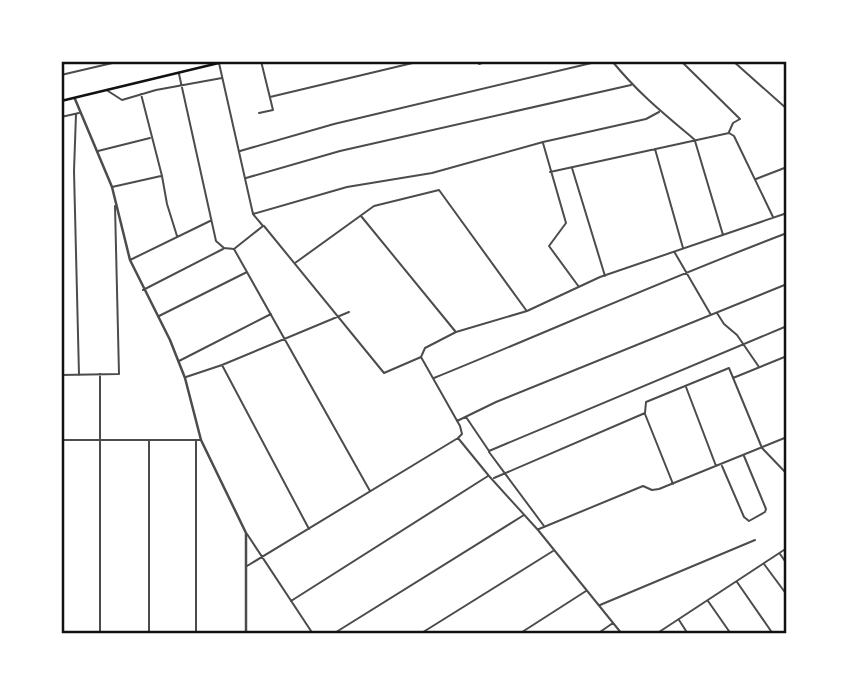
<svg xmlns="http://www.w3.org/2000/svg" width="848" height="695" viewBox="0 0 848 695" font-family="Rubik,sans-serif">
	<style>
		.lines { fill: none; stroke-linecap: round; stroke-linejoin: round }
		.minor { stroke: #4c4c4c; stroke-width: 2 }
		.tertiary { stroke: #4c4c4c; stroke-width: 2.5 }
		.secondary { stroke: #111; stroke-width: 2.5 }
		.neatline { fill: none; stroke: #111; stroke-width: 2.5 }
	</style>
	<rect width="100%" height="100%" fill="#fff"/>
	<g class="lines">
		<path class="minor" d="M 612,61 C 639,94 663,113 695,140
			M 681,61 L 740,119 L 733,123 L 729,132
			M 733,61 L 787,109
			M 479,64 L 488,61
			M 179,74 L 216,241 L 224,248 L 234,249 L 263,226 L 253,214 L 219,63
			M 61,75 L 121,61
			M 108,91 L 122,100 L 156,90 L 222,78
			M 141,94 L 162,176 L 167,204 L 177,236
			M 270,97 L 421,61
			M 259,113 L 273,110 L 261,61
			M 76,114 L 74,171 L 79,375
			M 61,117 L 79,113
			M 695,141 L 723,235
			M 543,143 L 566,223 L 549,246 L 579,287
			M 655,149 L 683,248
			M 98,151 L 150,138
			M 240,151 L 334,124 L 600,61
			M 572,168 L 605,276
			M 550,172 L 729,133 L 734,136 L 773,217
			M 246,178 L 340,151 L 631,85
			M 756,179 L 787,167
			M 112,187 L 161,176
			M 253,214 L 347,187 L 432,173 L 543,142 L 646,119 L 659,112
			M 361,216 L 455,331
			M 264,226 L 384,373 L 421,357 L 460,426 L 462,434 L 458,438
			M 234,249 L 370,491
			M 675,253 L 711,315
			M 130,260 L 210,221
			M 295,263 L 374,206 L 439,190 L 526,310
			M 143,290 L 223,249
			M 717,313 L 724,324 L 737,335 L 759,367
			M 159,316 L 247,272
			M 421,357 L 425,348 L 456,332 L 527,311 L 600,277 L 787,213
			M 179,361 L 271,314
			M 222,365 L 309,529
			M 100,374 L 100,634
			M 61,375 L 119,374 L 115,206
			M 186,377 L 222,365 L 349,312
			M 434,378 C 552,330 668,278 787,233
			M 733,378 L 787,356
			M 686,387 L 716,466
			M 645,414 L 673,484
			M 466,417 L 489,451 L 787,326
			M 457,421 L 496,402 L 787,284
			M 61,440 L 200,440
			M 149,440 L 149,634
			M 196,440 L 196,634
			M 489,452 L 544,526
			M 722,466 L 744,517 L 749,521 L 765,512 L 766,509 L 744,456
			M 494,478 L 645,413 L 646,402 L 729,368 L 762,448 L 787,474
			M 539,529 L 643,486 L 652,490 L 659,489 L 787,437
			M 247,534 L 313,634
			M 780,554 L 787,564
			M 764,564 L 787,595
			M 247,566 L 458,438 L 489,476 L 538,530 L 622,634
			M 737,582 L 773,634
			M 291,601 L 488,476
			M 708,601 L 731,634
			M 600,605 L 755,540
			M 679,620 L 688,634
			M 333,634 L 524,515
			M 420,634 L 553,551
			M 519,634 L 586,591
			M 597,634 L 613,623
			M 656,634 L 787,548"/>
		<path class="tertiary" d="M 75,99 L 112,187 L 130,260 L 170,340 L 185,378 L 201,440 L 246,533 L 246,634"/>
		<path class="secondary" d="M 61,101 L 227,61"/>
	</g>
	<rect width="848" height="695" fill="none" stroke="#ffffff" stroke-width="126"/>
	<rect x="63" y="63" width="722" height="569" class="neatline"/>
</svg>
